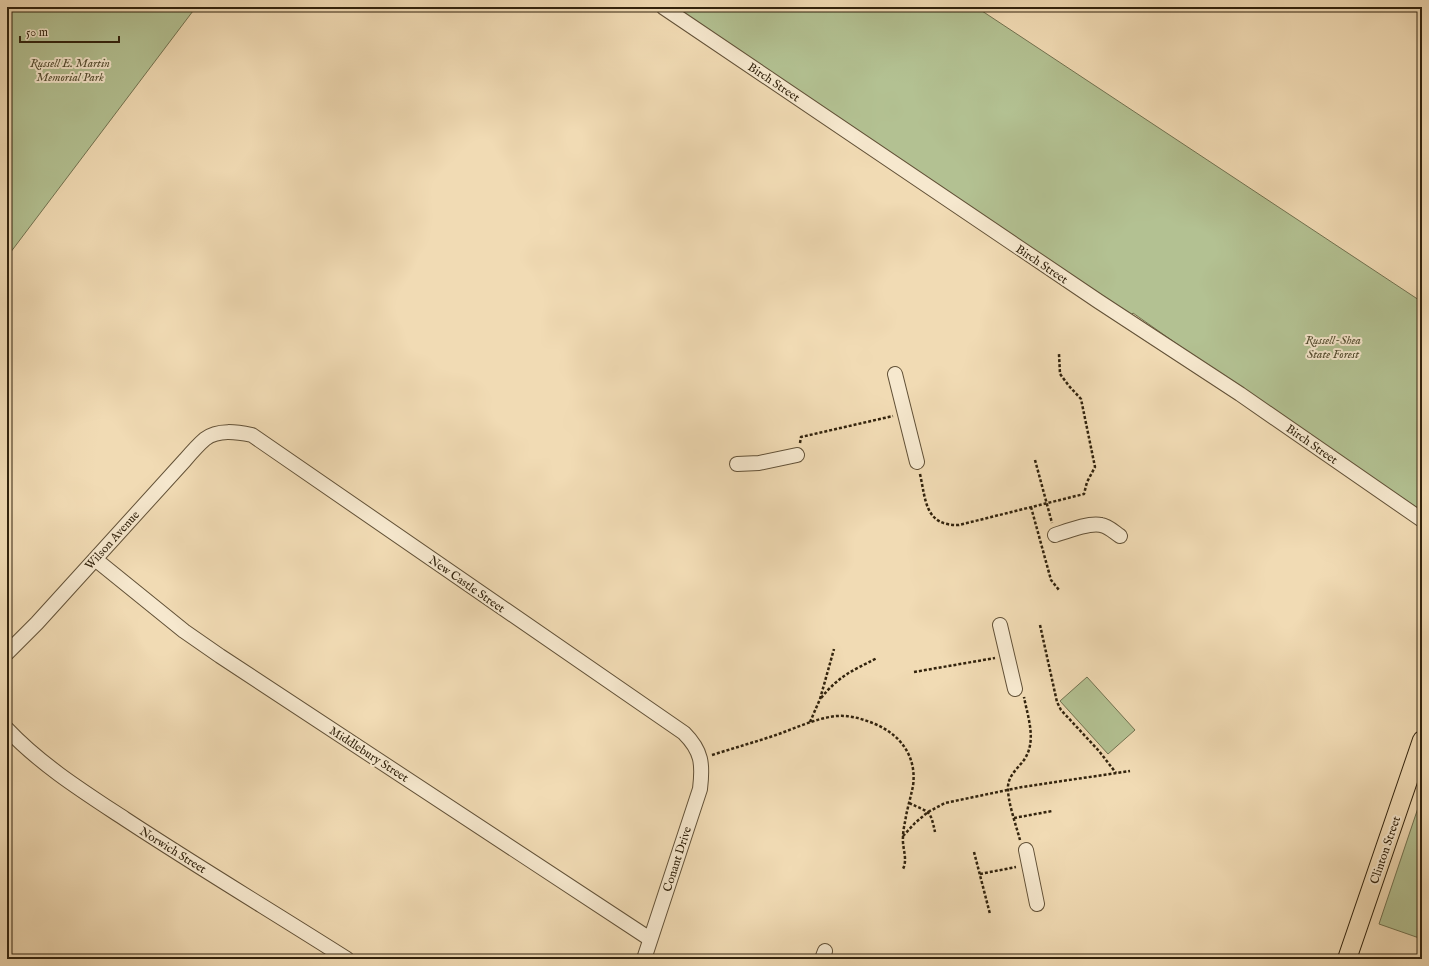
<svg xmlns="http://www.w3.org/2000/svg" width="1429" height="966" viewBox="0 0 1429 966" font-family="'IM FELL English',serif">
	<style>
		.green { fill: #b3c192; stroke: #727250 }
		.lines { fill: none; stroke-linecap: round; stroke-linejoin: round }
		.minor-casing { stroke: #625137; stroke-width: 16 }
		.major-casing { stroke: #32230d; stroke-width: 20 }
		.path { stroke: #32230d; stroke-width: 2.5; stroke-dasharray: 3 2; stroke-linecap: butt }
		.minor { stroke: #f6e8ce; stroke-width: 14 }
		.major { stroke: #f1dbb4; stroke-width: 18 }
		.labels { text-anchor: middle; stroke-width: 4; stroke-linejoin: round; paint-order: stroke }
		.park-label { font-size: 12px; font-style: italic; fill: #524a2e; stroke: #f6e8ce }
		.street-label { font-size: 12px; fill: #32230d; stroke: #f6e8ce }
	</style>
	<rect width="100%" height="100%" fill="#f1dbb4"/>
	<filter id="stains"><feTurbulence type="fractalNoise" baseFrequency=".005" numOctaves="4"/><feColorMatrix values="0 0 0 0 .2 0 0 0 0 .09 0 0 0 0 .02 0 0 0 .5 -.17"/></filter>
	<radialGradient id="worn" r=".72"><stop offset=".6" stop-color="#630" stop-opacity="0"/><stop offset="1" stop-color="#630" stop-opacity=".3"/></radialGradient>
	<path class="green" d="M 7,7 L 196,7 L 7,257 Z
		M 675,7 L 976,7 L 1422,302 L 1422,511 L 1238,387 L 1133,313 L 1130,316 Z
		M 1087,677 L 1135,730 L 1108,754 L 1060,701 Z
		M 1422,796 L 1422,939 L 1379,924 Z"/>
	<g class="lines">
		<defs>
			<path id="minor" d="M 663,7 L 1098,301 L 1240,394 L 1422,520
				M 895,374 L 917,462
				M 737,464 L 759,463 L 797,455
				M 1055,535 C 1067,531 1090,522 1101,525 C 1108,526 1114,532 1120,536
				M 95,559 L 184,631 L 220,656 L 650,939
				M 1000,625 L 1015,689
				M 7,653 L 37,623 L 185,460 C 191,453 198,445 205,439 C 218,429 237,432 252,435 L 684,733 C 702,751 703,764 700,789 L 644,959
				M 7,729 C 41,765 84,792 125,819 C 198,867 273,912 347,959
				M 1026,850 L 1037,904
				M 822,959 L 825,951"/>
			<path id="major" d="M 1347,959 L 1422,740"/>
		</defs>
		<use href="#minor" class="minor-casing"/>
		<use href="#major" class="major-casing"/>
		<path class="path" d="M 800,443 L 801,437 L 893,416
			M 1035,460 L 1052,523
			M 920,474 C 926,501 925,526 959,525 L 1084,494 L 1087,482 L 1095,467 L 1081,399 L 1069,386 L 1060,374 L 1059,354
			M 1031,507 L 1051,580 L 1059,590
			M 1040,625 L 1057,702 L 1061,710 L 1099,751 L 1116,773
			M 914,672 L 995,658
			M 821,698 C 840,675 852,671 877,658
			M 810,722 L 820,699 L 834,649
			M 712,755 C 734,748 755,742 776,735 C 796,728 816,718 837,716 C 850,715 863,719 875,724 C 901,735 917,757 913,786 C 911,796 908,806 906,816 C 905,823 903,830 903,837 C 902,848 908,859 903,869
			M 909,803 C 930,813 930,809 935,832
			M 1014,818 L 1052,811
			M 903,836 L 915,823 L 928,812 L 945,803 L 1022,787 L 1130,771
			M 1020,840 C 1016,825 1007,800 1008,786 C 1009,775 1018,768 1024,760 C 1037,741 1028,718 1024,697
			M 974,852 L 990,914
			M 980,874 L 1016,867"/>
		<use href="#minor" class="minor"/>
		<use href="#major" class="major"/>
	</g>
	<g class="labels">
		<g class="park-label">
			<text x="70" y="67">Russell E. Martin<tspan x="70" dy="14">Memorial Park</tspan></text>
			<text x="1333" y="344">Russell-Shea<tspan x="1333" dy="14">State Forest</tspan></text>
		</g>
		<g class="street-label">
			<text transform="translate(774 82) rotate(34)" y="4">Birch Street</text>
			<text transform="translate(1042 264) rotate(34)" y="4">Birch Street</text>
			<text transform="translate(1312 444) rotate(35)" y="4">Birch Street</text>
			<text transform="translate(112 540) rotate(-48)" y="4">Wilson Avenue</text>
			<text transform="translate(467 584) rotate(35)" y="4">New Castle Street</text>
			<text transform="translate(369 754) rotate(33)" y="4">Middlebury Street</text>
			<text transform="translate(173 850) rotate(32)" y="4">Norwich Street</text>
			<text transform="translate(1385 850) rotate(-71)" y="4">Clinton Street</text>
			<text transform="translate(677 859) rotate(-72)" y="4">Conant Drive</text>
		</g>
	</g>
	<rect width="1429" height="966" fill="none" stroke="#f1dbb4" stroke-width="24"/>
	<rect x="8" y="8" width="1413" height="950" fill="none" stroke="#32230d" stroke-width="2"/>
	<rect x="12" y="12" width="1405" height="942" fill="none" stroke="#32230d"/>
	<path d="M20 36v6h99v-6" fill="none" stroke="#32230d" stroke-width="2"/>
	<text x="26" y="36" font-size="12" fill="#32230d" stroke="#f6e8ce" stroke-width="3" paint-order="stroke">50 m</text>
	<rect width="100%" height="100%" filter="url(#stains)"/>
	<rect width="100%" height="100%" fill="url(#worn)"/>
</svg>
